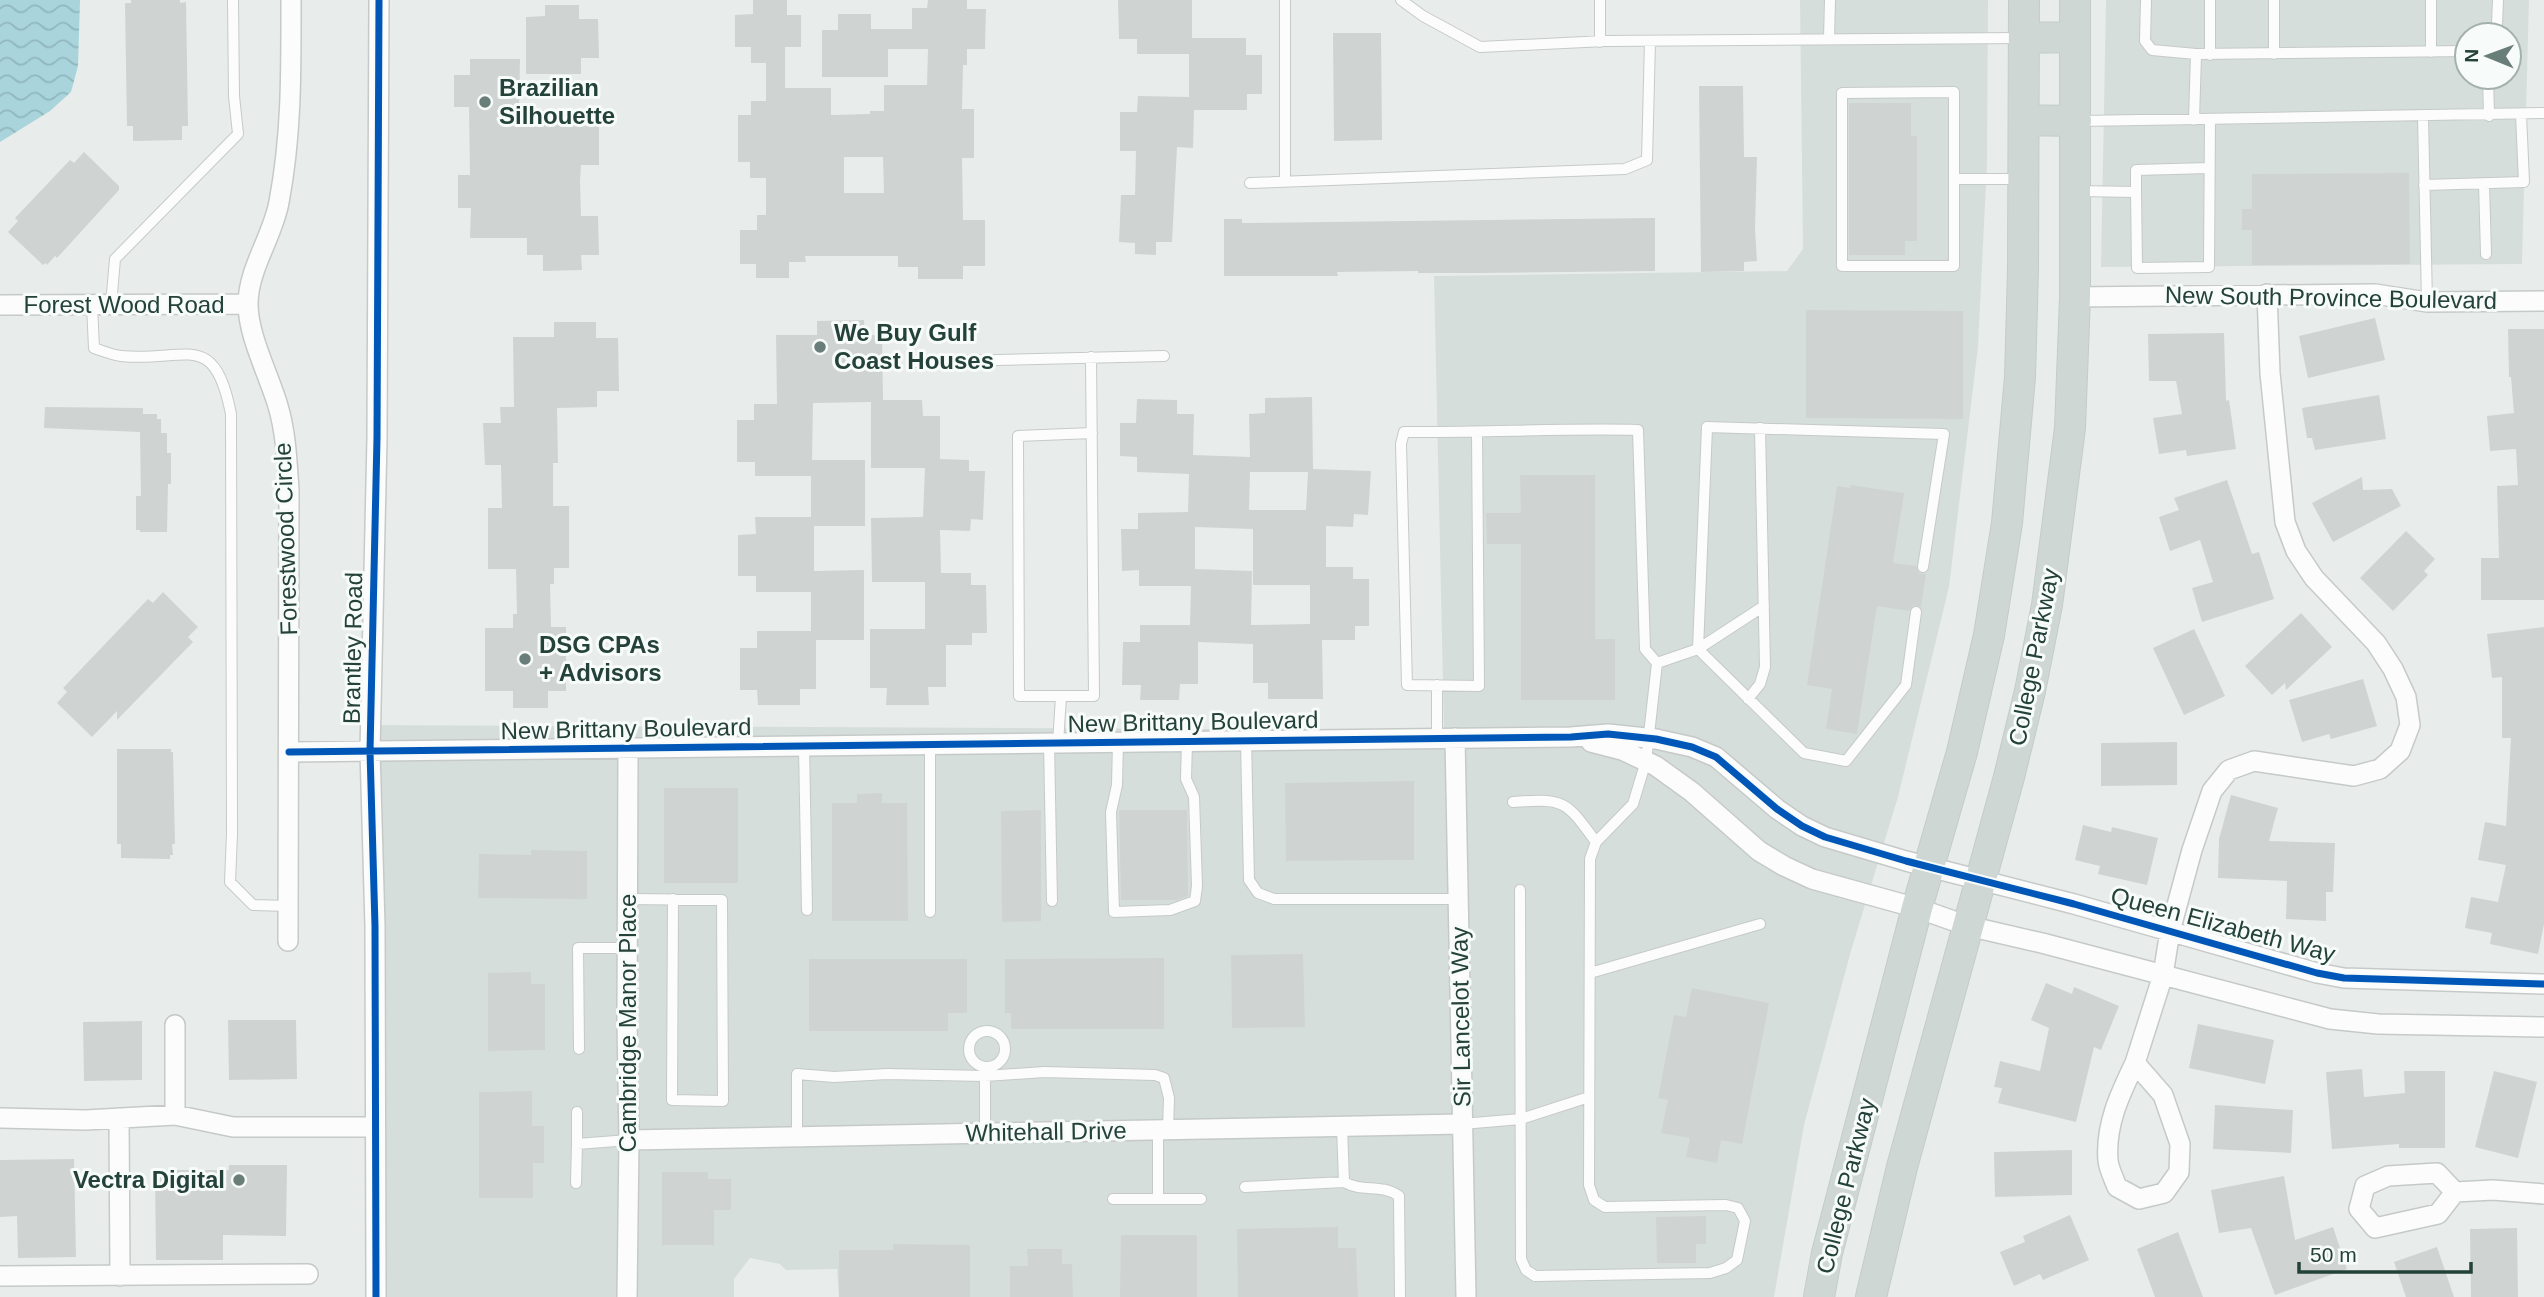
<svg xmlns="http://www.w3.org/2000/svg" width="2544" height="1297" viewBox="0 0 2544 1297" font-family="Arial,sans-serif">
	<style>
		.built { fill: #d6dedb; fill-rule: evenodd }
		.water { fill: url(#water-waves) }
		.building { fill: #cfd4d2; fill-rule: evenodd }
		.lines { fill: none; stroke-linecap: round; stroke-linejoin: round }
		.lane-casing { stroke: #c5cac8; stroke-width: 12 }
		.street-casing { stroke: #c5cac8; stroke-width: 22 }
		.primary-casing { stroke: #c3ccc9; stroke-width: 32 }
		.lane { stroke: #fcfcfc; stroke-width: 10 }
		.street { stroke: #fcfcfc; stroke-width: 19 }
		.primary { stroke: #cfd7d5; stroke-width: 30 }
		.cycleway-casing { stroke: #f7fbf9; stroke-width: 11 }
		.cycleway { stroke: #0057b8; stroke-width: 7 }
		.poi-dot { fill: #697e78; stroke: #f7fbf9; stroke-width: 2.5 }
		.labels { text-anchor: middle; stroke-width: 6; stroke-linejoin: round; paint-order: stroke }
		.poi-label { font-size: 24px; font-weight: bold; fill: #24423a; stroke: #f7fbf9; text-anchor: start }
		.street-label { font-size: 24px; fill: #24423a; stroke: #f7fbf9 }
	</style>
	<defs>
		<pattern id="water-waves" width="16" height="10" patternUnits="userSpaceOnUse" patternTransform="scale(1.75)"><rect width="16" height="10" fill="#a9d4db"/><path d="M0 5q4-4 8 0t8 0" fill="none" stroke="#91b7bd"/></pattern>
	</defs>
	<rect width="100%" height="100%" fill="#e8edeb"/>
	<path class="built" d="M 1800,0 L 1988,0 L 1987,163 L 1978,347 L 1949,587 L 1898,797 L 1851,951 L 1804,1125 L 1774,1297 L 839,1297 L 837,1269 L 786,1270 L 780,1264 L 750,1258 L 734,1279 L 734,1297 L 377,1297 L 372,725 L 1444,730 L 1434,276 L 1787,271 L 1803,249 Z
		M 2106,0 L 2529,0 L 2522,264 L 2101,267 ZM 2467,35 L 2509,35 L 2509,77 L 2467,77 Z"/>
	<path class="water" d="M 0,0 L 80,0 L 78,66 L 71,92 L 50,111 L 0,142 Z"/>
	<path class="building" d="M 131,0 L 180,0 L 180,3 L 186,2 L 188,126 L 182,126 L 182,140 L 133,141 L 133,126 L 127,126 L 125,3 L 131,3 Z
		M 753,0 L 787,0 L 787,15 L 801,15 L 801,47 L 785,47 L 785,88 L 831,88 L 831,115 L 870,114 L 870,111 L 884,111 L 884,85 L 927,85 L 928,49 L 888,49 L 888,77 L 822,77 L 822,30 L 838,30 L 838,14 L 871,14 L 871,29 L 912,29 L 912,8 L 927,8 L 928,0 L 967,0 L 967,9 L 986,9 L 985,49 L 967,49 L 967,65 L 963,65 L 962,109 L 974,109 L 974,158 L 962,158 L 963,220 L 985,220 L 985,266 L 963,266 L 963,279 L 918,279 L 918,267 L 898,267 L 898,256 L 805,256 L 806,262 L 789,262 L 789,278 L 756,278 L 756,264 L 740,264 L 740,230 L 757,230 L 757,215 L 766,215 L 766,178 L 750,178 L 750,162 L 738,162 L 738,115 L 751,115 L 751,101 L 766,101 L 766,63 L 751,63 L 751,47 L 735,47 L 735,15 L 753,14 ZM 844,157 L 883,157 L 884,193 L 844,193 Z
		M 1118,0 L 1192,0 L 1192,38 L 1246,38 L 1246,55 L 1262,55 L 1262,94 L 1247,94 L 1247,110 L 1194,110 L 1193,148 L 1177,147 L 1172,242 L 1156,242 L 1156,255 L 1135,254 L 1135,243 L 1119,242 L 1121,195 L 1135,195 L 1136,151 L 1120,151 L 1120,112 L 1137,112 L 1138,96 L 1189,97 L 1189,54 L 1137,54 L 1137,39 L 1119,39 Z
		M 545,5 L 579,5 L 579,19 L 598,19 L 599,58 L 581,58 L 581,74 L 526,74 L 526,17 L 545,16 Z
		M 1333,33 L 1381,33 L 1382,140 L 1334,141 Z
		M 470,59 L 520,59 L 519,110 L 582,110 L 582,126 L 599,125 L 599,165 L 581,165 L 580,181 L 581,216 L 598,216 L 599,255 L 581,255 L 582,270 L 543,271 L 543,255 L 527,255 L 527,238 L 470,238 L 471,208 L 458,208 L 458,175 L 470,175 L 469,107 L 454,107 L 454,75 L 470,75 Z
		M 1699,86 L 1743,86 L 1744,157 L 1757,157 L 1755,229 L 1757,261 L 1744,262 L 1744,271 L 1701,272 Z
		M 1849,103 L 1911,103 L 1911,136 L 1917,136 L 1917,241 L 1905,241 L 1905,255 L 1849,255 Z
		M 84,152 L 119,186 L 119,190 L 57,258 L 55,256 L 47,265 L 46,263 L 43,265 L 8,232 L 18,221 L 15,218 L 70,160 L 74,163 Z
		M 2409,173 L 2410,264 L 2252,265 L 2252,230 L 2242,230 L 2242,209 L 2252,209 L 2252,174 Z
		M 1655,218 L 1655,271 L 1480,273 L 1418,273 L 1418,271 L 1337,272 L 1338,276 L 1224,276 L 1224,219 L 1242,219 L 1242,223 Z
		M 1806,310 L 1963,311 L 1963,419 L 1806,418 Z
		M 2375,318 L 2385,360 L 2308,378 L 2299,336 Z
		M 864,320 L 865,335 L 882,335 L 883,400 L 922,400 L 923,416 L 940,416 L 940,459 L 969,460 L 969,471 L 985,471 L 983,520 L 971,519 L 970,531 L 940,530 L 941,573 L 971,573 L 971,585 L 986,585 L 987,633 L 972,633 L 972,645 L 946,645 L 946,687 L 928,687 L 929,705 L 886,705 L 887,688 L 870,688 L 870,629 L 925,629 L 925,582 L 872,582 L 871,518 L 923,517 L 925,468 L 871,468 L 871,402 L 813,403 L 812,460 L 865,460 L 865,526 L 814,526 L 814,571 L 864,570 L 864,640 L 816,640 L 816,689 L 800,689 L 800,705 L 758,705 L 757,690 L 740,690 L 740,648 L 757,648 L 757,631 L 811,631 L 811,592 L 756,592 L 756,576 L 738,576 L 738,535 L 756,534 L 755,517 L 811,517 L 811,476 L 755,476 L 755,462 L 737,462 L 737,420 L 754,420 L 754,404 L 777,404 L 776,335 L 817,335 L 817,321 Z
		M 554,322 L 596,322 L 596,338 L 618,338 L 619,391 L 597,391 L 597,407 L 557,408 L 558,463 L 553,463 L 553,506 L 569,506 L 569,568 L 554,568 L 554,584 L 550,584 L 551,627 L 566,627 L 566,691 L 548,691 L 548,708 L 513,708 L 513,691 L 485,691 L 485,628 L 513,628 L 513,614 L 517,614 L 516,569 L 488,569 L 488,508 L 502,508 L 501,465 L 485,465 L 483,423 L 501,423 L 500,407 L 514,407 L 513,337 L 554,337 Z
		M 2508,329 L 2544,329 L 2544,600 L 2481,600 L 2481,558 L 2499,558 L 2497,486 L 2518,485 L 2516,449 L 2490,451 L 2487,416 L 2514,413 L 2511,377 L 2509,377 Z
		M 2224,333 L 2226,401 L 2229,400 L 2236,449 L 2187,456 L 2186,450 L 2159,454 L 2153,418 L 2182,414 L 2176,381 L 2149,381 L 2148,334 Z
		M 2379,395 L 2386,439 L 2315,450 L 2312,438 L 2307,438 L 2302,408 Z
		M 1312,397 L 1313,469 L 1371,471 L 1368,515 L 1354,514 L 1353,527 L 1326,526 L 1326,567 L 1353,567 L 1353,579 L 1369,579 L 1369,626 L 1355,626 L 1355,640 L 1322,640 L 1323,699 L 1268,699 L 1268,683 L 1253,683 L 1253,644 L 1198,642 L 1198,684 L 1180,684 L 1179,700 L 1140,700 L 1141,685 L 1122,685 L 1123,642 L 1140,642 L 1140,625 L 1190,625 L 1191,586 L 1139,586 L 1139,570 L 1122,571 L 1121,529 L 1138,529 L 1138,513 L 1188,512 L 1189,474 L 1137,472 L 1137,457 L 1120,456 L 1120,423 L 1136,423 L 1137,399 L 1177,400 L 1177,414 L 1194,414 L 1193,455 L 1250,457 L 1249,414 L 1265,413 L 1265,398 ZM 1250,472 L 1308,472 L 1306,510 L 1249,510 ZM 1195,527 L 1253,529 L 1253,585 L 1310,585 L 1310,624 L 1251,625 L 1252,571 L 1195,569 Z
		M 45,407 L 143,408 L 143,414 L 157,414 L 157,419 L 161,419 L 161,433 L 167,433 L 167,453 L 171,453 L 171,484 L 168,484 L 167,532 L 140,532 L 140,530 L 136,530 L 136,496 L 141,496 L 140,432 L 44,428 Z
		M 1520,475 L 1595,475 L 1595,639 L 1615,639 L 1615,700 L 1521,700 L 1521,544 L 1487,544 L 1486,513 L 1521,513 Z
		M 2362,477 L 2363,490 L 2392,489 L 2401,506 L 2333,542 L 2312,503 Z
		M 2227,480 L 2252,554 L 2259,552 L 2274,599 L 2202,622 L 2192,588 L 2213,582 L 2200,540 L 2170,551 L 2159,517 L 2179,510 L 2174,498 Z
		M 1851,485 L 1904,493 L 1893,563 L 1916,566 L 1919,573 L 1926,574 L 1921,607 L 1914,605 L 1909,611 L 1877,606 L 1857,734 L 1826,729 L 1832,689 L 1807,685 L 1837,486 L 1850,488 Z
		M 2406,531 L 2435,559 L 2424,571 L 2428,575 L 2393,611 L 2360,578 Z
		M 163,592 L 198,627 L 188,637 L 193,642 L 117,720 L 117,711 L 92,737 L 57,703 L 67,692 L 63,688 L 148,599 L 153,603 Z
		M 2301,613 L 2332,647 L 2286,690 L 2285,683 L 2272,695 L 2245,666 Z
		M 2544,627 L 2544,924 L 2538,954 L 2490,944 L 2492,933 L 2465,928 L 2471,897 L 2498,902 L 2506,865 L 2478,860 L 2485,822 L 2506,826 L 2511,738 L 2502,738 L 2502,677 L 2492,678 L 2487,634 Z
		M 2194,629 L 2225,696 L 2184,715 L 2153,648 Z
		M 2363,679 L 2377,726 L 2331,739 L 2329,734 L 2302,742 L 2289,700 Z
		M 2177,742 L 2177,785 L 2101,786 L 2101,743 Z
		M 117,749 L 171,749 L 171,752 L 173,752 L 175,844 L 172,844 L 173,855 L 170,855 L 170,859 L 121,858 L 121,844 L 117,844 Z
		M 1414,781 L 1414,860 L 1286,861 L 1285,783 Z
		M 664,788 L 738,788 L 738,883 L 664,883 Z
		M 882,793 L 882,803 L 907,803 L 908,921 L 832,921 L 832,803 L 857,803 L 857,794 Z
		M 2231,795 L 2278,808 L 2269,841 L 2335,843 L 2333,892 L 2326,892 L 2326,921 L 2286,919 L 2287,881 L 2218,878 L 2219,839 Z
		M 1041,810 L 1041,921 L 1002,922 L 1001,811 Z
		M 1119,810 L 1187,810 L 1188,896 L 1177,900 L 1121,900 Z
		M 2083,825 L 2111,832 L 2112,827 L 2158,838 L 2147,885 L 2098,874 L 2100,866 L 2075,860 Z
		M 531,850 L 587,851 L 587,899 L 478,898 L 479,854 L 531,855 Z
		M 1303,954 L 1305,1027 L 1232,1028 L 1231,955 Z
		M 1164,958 L 1164,1029 L 1011,1029 L 1011,1013 L 1005,1013 L 1005,959 Z
		M 809,959 L 967,959 L 967,1013 L 948,1013 L 948,1031 L 809,1031 Z
		M 531,972 L 531,984 L 545,984 L 545,1050 L 488,1051 L 488,973 Z
		M 2046,983 L 2072,994 L 2074,987 L 2119,1006 L 2101,1050 L 2094,1047 L 2076,1122 L 1998,1103 L 2002,1088 L 1994,1087 L 2000,1061 L 2040,1071 L 2049,1028 L 2031,1020 Z
		M 1692,988 L 1769,1003 L 1742,1144 L 1721,1140 L 1717,1163 L 1686,1157 L 1690,1138 L 1661,1133 L 1668,1100 L 1658,1098 L 1674,1015 L 1686,1017 Z
		M 228,1020 L 296,1020 L 297,1079 L 229,1080 Z
		M 142,1021 L 142,1080 L 84,1081 L 83,1022 Z
		M 2198,1024 L 2274,1040 L 2265,1084 L 2189,1068 Z
		M 2362,1069 L 2364,1097 L 2405,1093 L 2404,1071 L 2445,1071 L 2445,1148 L 2399,1148 L 2399,1144 L 2332,1149 L 2326,1072 Z
		M 2494,1071 L 2537,1082 L 2518,1158 L 2475,1147 Z
		M 532,1091 L 532,1126 L 544,1126 L 544,1163 L 533,1163 L 533,1198 L 479,1198 L 479,1092 Z
		M 2215,1105 L 2293,1110 L 2291,1153 L 2213,1149 Z
		M 2072,1150 L 2072,1195 L 1995,1197 L 1994,1152 Z
		M 74,1159 L 76,1257 L 18,1258 L 17,1216 L 0,1217 L 0,1160 Z
		M 229,1165 L 287,1165 L 286,1236 L 223,1235 L 223,1260 L 156,1260 L 155,1170 L 229,1170 Z
		M 662,1172 L 708,1172 L 708,1179 L 731,1179 L 731,1210 L 714,1210 L 714,1245 L 662,1245 Z
		M 2284,1176 L 2295,1240 L 2333,1227 L 2347,1269 L 2275,1295 L 2251,1228 L 2219,1233 L 2211,1190 Z
		M 2070,1215 L 2089,1260 L 2043,1280 L 2040,1274 L 2014,1286 L 2000,1252 L 2025,1242 L 2023,1236 Z
		M 1706,1216 L 1706,1244 L 1696,1244 L 1696,1263 L 1657,1263 L 1656,1217 Z
		M 1338,1227 L 1338,1248 L 1356,1248 L 1358,1297 L 1238,1297 L 1237,1229 Z
		M 2517,1228 L 2518,1297 L 2471,1297 L 2470,1229 Z
		M 2178,1232 L 2203,1297 L 2155,1297 L 2137,1249 Z
		M 1121,1235 L 1197,1235 L 1197,1297 L 1120,1297 Z
		M 893,1244 L 970,1245 L 970,1297 L 839,1297 L 839,1250 L 893,1250 Z
		M 2437,1247 L 2454,1297 L 2406,1297 L 2394,1262 Z
		M 1027,1249 L 1062,1249 L 1062,1264 L 1072,1264 L 1073,1297 L 1010,1297 L 1010,1266 L 1028,1266 Z"/>
	<g class="lines">
		<defs>
			<path id="lane" d="M 1285,0 L 1285,182
				M 1401,0 L 1423,16 L 1480,47 L 1605,41 L 2020,38
				M 2146,0 L 2145,41 L 2152,50 L 2196,54 L 2194,120
				M 2210,0 L 2210,55
				M 2274,0 L 2274,54
				M 2431,0 L 2431,52
				M 2494,35 L 2497,25 L 2498,0
				M 1829,39 L 1830,0
				M 1600,42 L 1600,0
				M 2196,54 L 2467,51
				M 2488,77 L 2489,116
				M 1954,92 L 1954,266 L 1842,266 L 1842,93 Z
				M 2423,117 L 2427,302
				M 2079,121 L 2544,113
				M 1954,179 L 2020,179
				M 1250,183 L 1625,169 L 1647,160 L 1650,41
				M 2484,184 L 2486,254
				M 2424,185 L 2524,182 L 2521,114
				M 2078,191 L 2136,192 L 2137,268 L 2209,267 L 2210,120
				M 2136,192 L 2136,170 L 2209,168
				M 92,305 L 94,348 C 103,351 112,355 121,356 C 185,363 214,327 231,414 L 232,834 L 230,882 L 253,905 L 288,906
				M 111,305 L 115,259 L 238,134 L 234,96 L 233,0
				M 1091,357 L 1094,696 L 1019,696 L 1018,436 L 1092,433
				M 915,362 L 1164,356
				M 1477,433 L 1479,686 L 1407,685 L 1401,444 L 1404,432 C 1482,433 1560,428 1638,430 L 1645,649 L 1657,663 L 1646,761 L 1633,804 L 1596,842 L 1590,859 L 1589,1185 L 1594,1200 L 1605,1207 L 1726,1205 L 1738,1208 L 1745,1221 L 1737,1260 L 1726,1268 L 1710,1273 L 1535,1276 L 1526,1270 L 1521,1259 L 1520,890
				M 1916,612 L 1906,685 L 1846,761 L 1804,753 L 1698,649 L 1707,427 L 1944,434 L 1923,567
				M 1657,663 L 1698,649 L 1764,606
				M 1748,699 L 1760,684 L 1765,667 L 1760,428
				M 1437,739 L 1437,685
				M 1246,741 L 1249,880 L 1258,893 L 1274,899 L 1459,899
				M 1118,742 L 1117,785 L 1111,812 L 1114,912 L 1170,910 L 1195,901 L 1197,886 L 1194,797 L 1186,779 L 1187,741
				M 1049,743 L 1052,901
				M 1058,743 L 1061,697
				M 930,744 L 930,912
				M 804,746 L 807,910
				M 1513,802 C 1565,798 1566,801 1596,842
				M 628,899 L 722,900 L 723,1101 L 672,1100 L 673,899
				M 1590,973 L 1760,924
				M969 1049a18 18 0 1 1 36 0a18 18 0 1 1-36 0Z
				M 579,1049 L 578,948 L 628,948
				M 1462,1124 L 1521,1119 L 1589,1097
				M 1342,1127 L 1344,1182 C 1363,1193 1380,1183 1399,1196 L 1400,1297
				M 985,1133 L 985,1071
				M 797,1137 L 797,1074 L 834,1077 L 887,1074 L 985,1076 L 1044,1072 L 1155,1075 L 1164,1078 L 1169,1098 L 1168,1130
				M 577,1144 L 577,1112
				M 576,1183 L 577,1144 L 629,1140
				M 1245,1187 L 1344,1182
				M 1113,1199 L 1201,1199
				M 1158,1199 L 1158,1130"/>
			<path id="street" d="M 2075,297 L 2375,294 L 2427,302 L 2544,301
				M 0,305 L 248,304
				M 1455,738 L 1466,1297
				M 1591,742 L 1622,750 L 1656,766 L 1692,792 L 1759,851 L 1784,866 L 1812,879 L 1917,908 L 1968,926 L 2042,943 L 2330,1019 L 2378,1024 L 2544,1027
				M 289,752 L 1571,737 L 1608,734 L 1656,739 L 1692,747 L 1716,757 L 1777,809 L 1802,826 L 1825,837 L 1906,861 L 2074,904 L 2317,973 L 2344,978 L 2544,984
				M 288,941 L 289,490 C 287,462 286,433 278,406 C 269,375 248,336 248,304 C 248,269 273,236 279,202 C 292,133 291,69 291,0
				M 2135,1063 L 2163,975 L 2170,931 L 2192,850 L 2212,791 L 2229,770 L 2254,761 L 2354,776 L 2380,769 L 2400,751 L 2410,725 L 2406,697 L 2393,669 L 2376,643 L 2314,578 L 2296,551 L 2285,522 L 2270,373 L 2267,294
				M 2135,1063 L 2163,1095 L 2180,1144 L 2179,1172 L 2164,1193 L 2139,1199 L 2117,1187 C 2114,1179 2109,1169 2108,1161 C 2105,1125 2120,1094 2135,1063 Z
				M 175,1115 L 175,1025
				M 0,1118 L 86,1120 L 175,1115 L 233,1127 L 375,1127
				M 119,1118 L 120,1276
				M 629,1140 L 1462,1124
				M 2437,1173 L 2455,1192 L 2438,1214 L 2375,1228 L 2359,1209 L 2365,1186 L 2388,1176 Z
				M 2455,1192 L 2493,1190 L 2544,1194
				M 0,1276 L 308,1274
				M 376,1297 L 375,926 L 370,751 L 377,438 L 379,0
				M 627,1297 L 629,1140 L 627,1022 L 628,748"/>
			<path id="primary" d="M 2024,38 L 2075,37
				M 2024,120 L 2076,121
				M 1819,1297 L 1827,1253 L 1917,908 L 1962,752 L 1989,635 L 2007,523 L 2020,377 L 2023,269 L 2024,0
				M 1871,1297 L 1902,1167 L 2009,777 L 2030,691 L 2047,605 L 2070,428 L 2075,297 L 2075,0"/>
		</defs>
		<use href="#lane" class="lane-casing"/>
		<use href="#street" class="street-casing"/>
		<use href="#primary" class="primary-casing"/>
		<use href="#lane" class="lane"/>
		<use href="#street" class="street"/>
		<use href="#primary" class="primary"/>
		<defs>
			<path id="cycleway" d="M 289,752 L 1571,737 L 1608,734 L 1656,739 L 1692,747 L 1716,757 L 1777,809 L 1802,826 L 1825,837 L 1906,861 L 2074,904 L 2317,973 L 2344,978 L 2544,984
				M 376,1297 L 375,926 L 370,751 L 377,438 L 379,0"/>
		</defs>
		<use href="#cycleway" class="cycleway-casing"/>
		<use href="#cycleway" class="cycleway"/>
	</g>
	<g class="poi-dot">
		<circle cx="485" cy="102" r="7"/>
		<circle cx="820" cy="347" r="7"/>
		<circle cx="525" cy="659" r="7"/>
		<circle cx="239" cy="1180" r="7"/>
	</g>
	<g class="labels">
		<g class="poi-label">
			<text x="499" y="96">Brazilian<tspan x="499" dy="28">Silhouette</tspan></text>
			<text x="834" y="341">We Buy Gulf<tspan x="834" dy="28">Coast Houses</tspan></text>
			<text x="539" y="653">DSG CPAs<tspan x="539" dy="28">+ Advisors</tspan></text>
			<text x="225" y="1188" text-anchor="end">Vectra Digital</text>
		</g>
		<g class="street-label">
			<text transform="translate(2331 298) rotate(1)" y="8">New South Province Boulevard</text>
			<text x="124" y="313">Forest Wood Road</text>
			<text transform="translate(286 539) rotate(-92)" y="8">Forestwood Circle</text>
			<text transform="translate(353 648) rotate(-89)" y="8">Brantley Road</text>
			<text transform="translate(2034 657) rotate(-79)" y="8">College Parkway</text>
			<text transform="translate(1193 722) rotate(-1)" y="8">New Brittany Boulevard</text>
			<text transform="translate(626 729) rotate(-1)" y="8">New Brittany Boulevard</text>
			<text transform="translate(2223 925) rotate(15)" y="8">Queen Elizabeth Way</text>
			<text transform="translate(1461 1017) rotate(-91)" y="8">Sir Lancelot Way</text>
			<text transform="translate(628 1023) rotate(-90)" y="8">Cambridge Manor Place</text>
			<text transform="translate(1046 1132) rotate(-1)" y="8">Whitehall Drive</text>
			<text transform="translate(1846 1186) rotate(-76)" y="8">College Parkway</text>
		</g>
	</g>
	<g transform="translate(2488 56) rotate(271)"><circle r="33" fill="#f7fbf9" stroke="#a3b1ad" stroke-width="2"/>
	<path d="M0-5L12 26L0 18L-12 26Z" fill="#697e78"/>
	<text y="-10" font-size="19" font-weight="bold" text-anchor="middle" fill="#24423a">N</text>
	</g>
	<path d="M2299 1262v10h172v-10" fill="none" stroke="#24423a" stroke-width="3.5"/>
	<text x="2310" y="1262" font-size="21" fill="#24423a" stroke="#f7fbf9" stroke-width="5" paint-order="stroke">50 m</text>
</svg>
